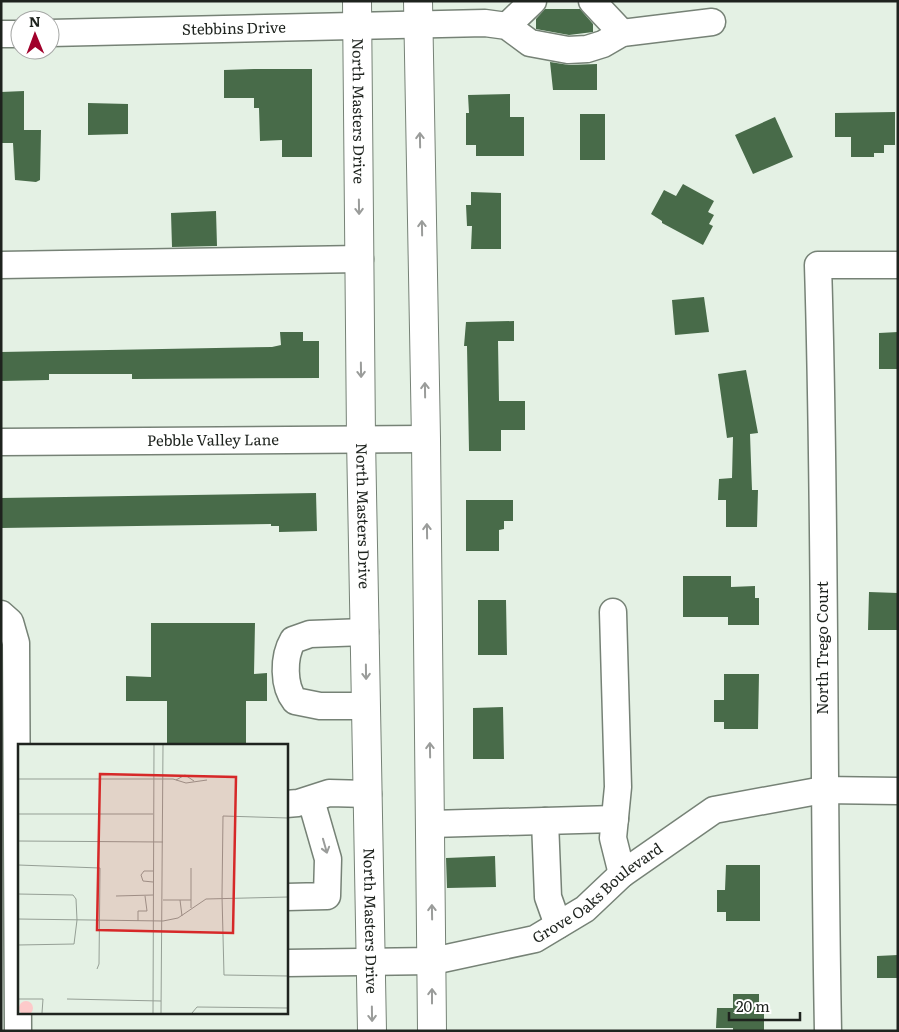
<svg xmlns="http://www.w3.org/2000/svg" width="899" height="1032" viewBox="0 0 899 1032" font-family="Literata,serif">
	<style>
		.building { fill: #486b49 }
		.lines { fill: none; stroke-linecap: round; stroke-linejoin: round }
		.minor-casing { stroke: #768276; stroke-width: 29 }
		.major-casing { stroke: #768276; stroke-width: 30 }
		.minor { stroke: #fff; stroke-width: 26 }
		.major { stroke: #fff; stroke-width: 28 }
		.oneway { stroke: #9a9c9a }
		.labels { text-anchor: middle; stroke-width: 5; stroke-linejoin: round; paint-order: stroke }
		.street-label { font-size: 15px; fill: #1e231e; stroke: #fff }
		.inset-road { fill: none; stroke: #959f95; stroke-width: 1 }
		.view { fill: #d62828; fill-opacity: 0.15; stroke: #d62828; stroke-width: 2.5 }
		.inset-edge { fill: none; stroke: #1e231e; stroke-width: 2.5 }
	</style>
	<rect width="100%" height="100%" fill="#e4f1e4"/>
	<path class="building" d="M 545,9 L 580,9 L 593,24 L 593,32 L 569,35 L 536,29 L 536,19 Z
		M 550,62 L 569,65 L 597,64 L 597,90 L 553,90 Z
		M 254,69 L 312,69 L 312,157 L 282,157 L 282,140 L 260,141 L 259,108 L 254,108 L 254,98 L 224,98 L 224,70 Z
		M 24,91 L 24,130 L 41,130 L 40,180 L 36,182 L 15,180 L 13,143 L 1,143 L 1,92 Z
		M 510,94 L 510,117 L 524,117 L 524,156 L 476,156 L 476,145 L 466,145 L 466,113 L 469,113 L 468,95 Z
		M 88,103 L 128,104 L 128,134 L 88,135 Z
		M 895,112 L 895,145 L 884,145 L 884,153 L 874,153 L 874,157 L 851,157 L 851,137 L 835,137 L 835,113 Z
		M 580,114 L 605,114 L 605,160 L 580,160 Z
		M 775,117 L 793,157 L 753,174 L 735,135 Z
		M 683,184 L 714,201 L 708,212 L 714,215 L 709,224 L 713,226 L 703,245 L 662,223 L 662,221 L 651,214 L 664,190 L 676,196 Z
		M 471,192 L 501,193 L 501,249 L 471,249 L 472,226 L 467,226 L 466,205 L 471,205 Z
		M 216,211 L 217,246 L 172,247 L 171,213 Z
		M 704,297 L 709,332 L 675,335 L 672,300 Z
		M 514,321 L 514,341 L 498,341 L 499,401 L 525,401 L 525,430 L 501,430 L 501,451 L 469,451 L 467,346 L 464,346 L 466,322 Z
		M 280,332 L 303,332 L 303,341 L 319,341 L 319,378 L 132,379 L 132,374 L 49,374 L 49,380 L 1,381 L 1,352 L 272,347 L 281,345 Z
		M 898,332 L 898,369 L 879,369 L 879,333 Z
		M 746,370 L 758,433 L 750,434 L 752,490 L 758,490 L 757,527 L 726,527 L 726,500 L 718,500 L 719,479 L 732,478 L 733,437 L 727,438 L 718,374 Z
		M 316,493 L 317,531 L 279,532 L 279,526 L 271,526 L 271,524 L 1,528 L 1,498 Z
		M 466,500 L 513,500 L 513,521 L 504,521 L 504,529 L 499,530 L 499,551 L 466,551 Z
		M 683,576 L 731,576 L 731,587 L 755,586 L 755,598 L 759,598 L 759,625 L 728,625 L 728,617 L 683,617 Z
		M 869,592 L 898,593 L 898,630 L 868,630 Z
		M 478,600 L 506,600 L 507,655 L 478,655 Z
		M 151,623 L 255,623 L 254,674 L 267,673 L 267,701 L 246,701 L 246,746 L 167,746 L 167,701 L 126,701 L 126,676 L 151,677 Z
		M 724,674 L 759,674 L 758,729 L 724,729 L 724,722 L 714,722 L 714,700 L 724,700 Z
		M 503,707 L 504,759 L 473,759 L 473,708 Z
		M 495,856 L 496,887 L 447,888 L 446,858 Z
		M 726,865 L 760,865 L 760,921 L 726,921 L 726,912 L 717,912 L 717,890 L 725,890 Z
		M 898,955 L 898,978 L 877,978 L 877,956 Z
		M 733,994 L 759,994 L 759,1008 L 764,1009 L 764,1031 L 733,1031 L 733,1028 L 716,1028 L 717,1008 L 733,1008 Z"/>
	<g class="lines">
		<defs>
			<g id="minor">
				<path d="M 592,1 L 622,33"/>
				<path d="M 507,26 L 533,1"/>
				<path id="s1" d="M 50,33 L 485,23 L 507,26 L 530,43 L 568,50 L 587,49 L 603,44 L 622,33 L 712,22"/>
				<path d="M 1,34 L 20,34"/>
				<path d="M 1,265 L 360,259"/>
				<path id="s2" d="M 1,442 L 426,439"/>
				<path d="M 613,612 L 618,787 L 613,838 L 622,874"/>
				<path d="M 1,614 L 10,622 L 16,643 L 18,1031"/>
				<path d="M 365,632 L 310,634 L 293,640 C 283,657 283,686 295,701 L 320,706 L 366,706"/>
				<path d="M 286,804 L 298,803 L 329,793 L 368,794"/>
				<path d="M 545,821 L 548,897 L 558,925"/>
				<path d="M 431,824 L 615,819"/>
				<path d="M 286,897 L 327,896 L 328,859 L 311,800"/>
				<path id="s3" d="M 286,963 L 433,961 L 535,939 L 585,909 L 622,874 L 714,810 L 823,790 L 898,791"/>
				<path d="M 828,1031 C 823,775 826,520 818,265 L 898,265"/>
			</g>
			<g id="major">
				<path id="s4" d="M 357,1 L 361,438 L 372,1031"/>
				<path d="M 418,1 L 426,439 L 432,1031"/>
			</g>
		</defs>
		<use href="#minor" class="minor-casing"/>
		<use href="#major" class="major-casing"/>
		<use href="#minor" class="minor"/>
		<use href="#major" class="major"/>
	</g>
	<defs><path id="oneway-shaft" d="M-6 0H5M1.5-3L5.5 0L1.5 3" fill="none" stroke-width="1.6" stroke-linecap="round" stroke-linejoin="round" transform="scale(1.25)"/></defs>
	<g class="oneway">
		<use href="#oneway-shaft" transform="translate(420 140) rotate(-91)"/>
		<use href="#oneway-shaft" transform="translate(359 207) rotate(89)"/>
		<use href="#oneway-shaft" transform="translate(422 228) rotate(-91)"/>
		<use href="#oneway-shaft" transform="translate(361 370) rotate(89)"/>
		<use href="#oneway-shaft" transform="translate(425 390) rotate(-91)"/>
		<use href="#oneway-shaft" transform="translate(427 531) rotate(-91)"/>
		<use href="#oneway-shaft" transform="translate(366 672) rotate(89)"/>
		<use href="#oneway-shaft" transform="translate(430 750) rotate(-91)"/>
		<use href="#oneway-shaft" transform="translate(325 846) rotate(74)"/>
		<use href="#oneway-shaft" transform="translate(432 912) rotate(-91)"/>
		<use href="#oneway-shaft" transform="translate(432 996) rotate(-90)"/>
		<use href="#oneway-shaft" transform="translate(372 1014) rotate(89)"/>
	</g>
	<g class="labels">
		<g class="street-label">
			<text dy="5" stroke="none"><textPath href="#s1" startOffset="184">Stebbins Drive</textPath></text>
			<text dy="5" stroke="none"><textPath href="#s4" startOffset="110">North Masters Drive</textPath></text>
			<text dy="5" stroke="none"><textPath href="#s2" startOffset="212">Pebble Valley Lane</textPath></text>
			<text dy="5" stroke="none"><textPath href="#s4" startOffset="515">North Masters Drive</textPath></text>
			<text transform="translate(823 648) rotate(-90)" y="5">North Trego Court</text>
			<text dy="5" stroke="none"><textPath href="#s3" startOffset="329">Grove Oaks Boulevard</textPath></text>
			<text dy="5" stroke="none"><textPath href="#s4" startOffset="920">North Masters Drive</textPath></text>
		</g>
	</g>
	<g transform="translate(18 744)">
		<rect width="270" height="270" fill="#e4f1e4"/>
		<path d="M1 264a7 7 0 1 1 14 0a7 7 0 1 1-14 0Z" fill="#fdcaca"/>
		<path class="inset-road" d="M 0,35 L 155,35 L 168,39 L 189,36M 158,36 L 167,31 L 176,37M 0,70 L 135,70M 270,74 L 205,72 L 204,152 L 206,231 L 270,232M 0,97 L 145,98M 0,121 L 82,124 L 81,220 L 79,225M 173,124 L 173,164M 135,127 L 126,127 L 123,131 L 125,137 L 135,138M 0,150 L 55,151 L 58,155 L 59,176 L 56,200 L 0,201M 98,152 L 135,151M 145,156 L 173,156M 162,156 L 164,172M 0,175 L 145,177 L 160,174 L 188,155 L 270,153M 120,177 L 120,167 L 129,167 L 127,152M 0,255 L 25,255 L 24,269M 49,255 L 143,257M 135,269 L 136,1M 143,269 L 145,1M 174,269 L 179,263 L 270,264"/>
		<path class="view" d="M 82,30 L 218,33 L 215,189 L 79,186 Z"/>
		<rect width="270" height="270" class="inset-edge"/>
	</g>
	<rect width="899" height="1032" fill="none" stroke="#1e231e" stroke-width="5"/>
	<g transform="translate(35 35) rotate(359)"><circle r="24" fill="#ffffff" stroke="#a5a7a5"/>
	<path d="M0-4L9 19L0 12L-9 19Z" fill="#a1012b"/>
	<text y="-8" font-size="14" font-weight="bold" text-anchor="middle" fill="#1e231e">N</text>
	</g>
	<path d="M729 1012v8h71v-8" fill="none" stroke="#1e231e" stroke-width="2.5"/>
	<text x="736" y="1012" font-size="15" fill="#1e231e" stroke="#ffffff" stroke-width="4" paint-order="stroke">20 m</text>
</svg>
